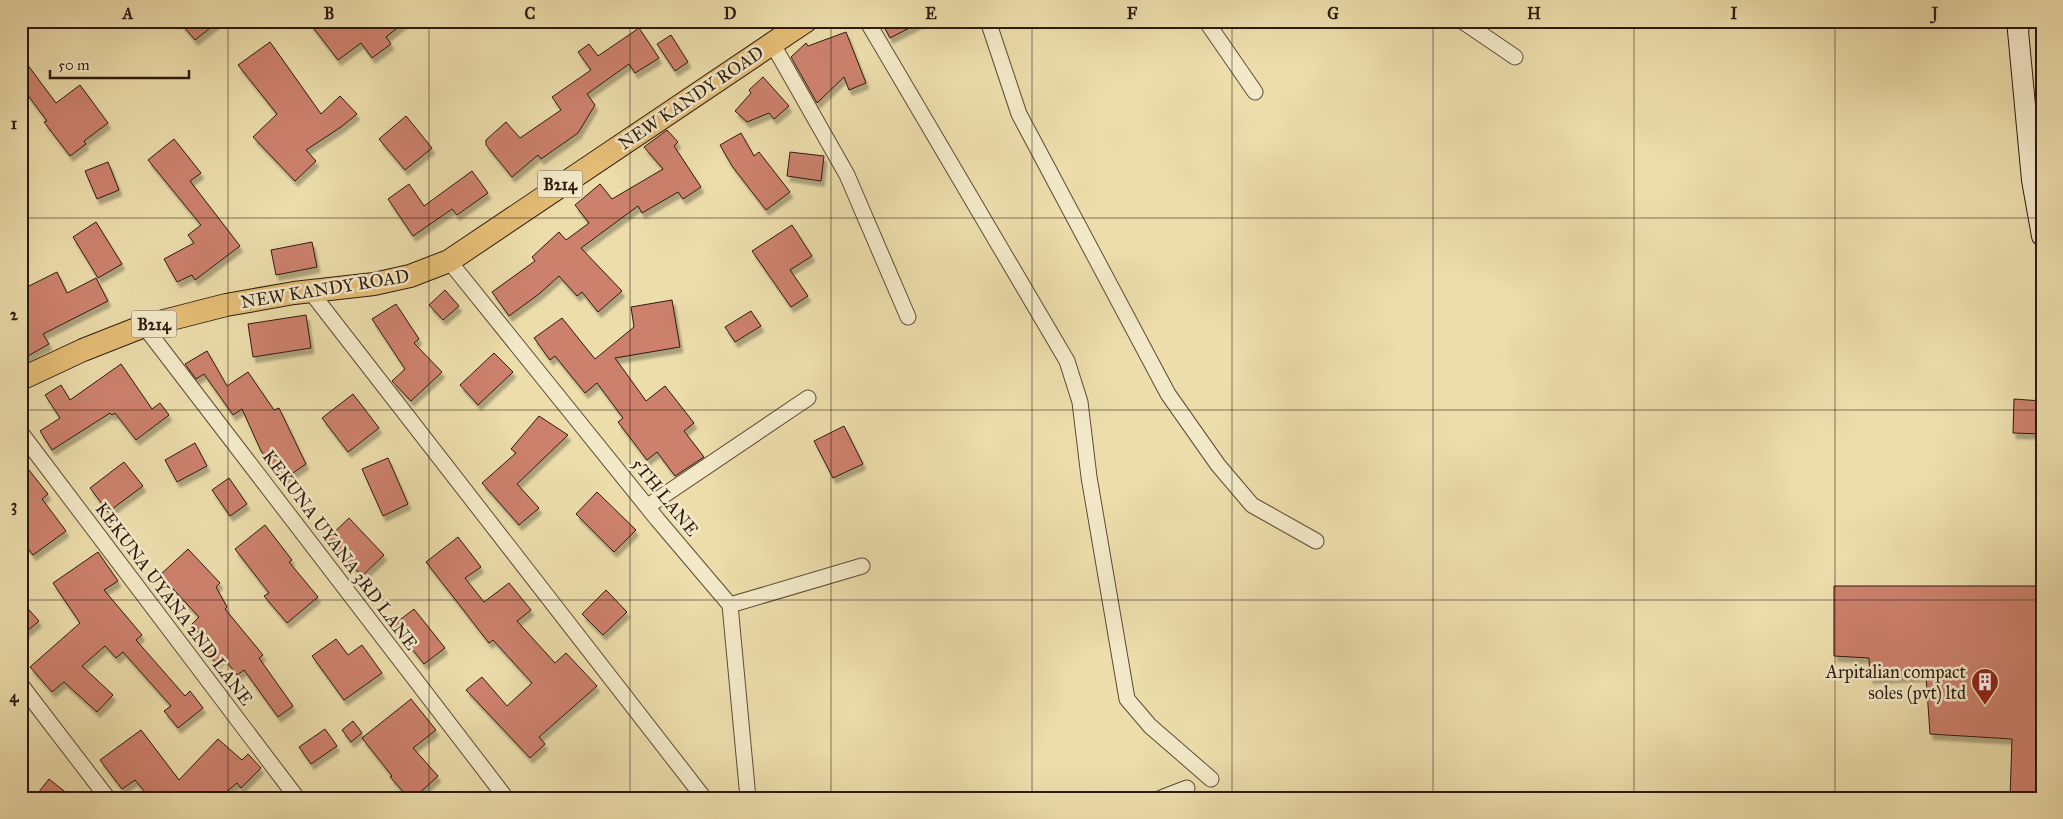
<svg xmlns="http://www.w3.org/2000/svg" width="2063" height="819" viewBox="0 0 2063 819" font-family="'IM FELL Great Primer',serif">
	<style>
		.building { fill: #cd816d; stroke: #2d1a0f; filter: url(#shadow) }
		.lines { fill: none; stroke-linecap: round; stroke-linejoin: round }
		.street-casing { stroke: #5d4b36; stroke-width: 17 }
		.secondary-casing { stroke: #2d1a0f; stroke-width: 22 }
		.primary-casing { stroke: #2d1a0f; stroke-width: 24 }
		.street { stroke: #f3e9c8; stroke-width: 15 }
		.secondary { stroke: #f3e9c8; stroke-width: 20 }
		.primary { stroke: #e6be76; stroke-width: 22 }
		.grid { fill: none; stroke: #2d1a0f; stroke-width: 1; stroke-opacity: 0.55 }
		.labels { text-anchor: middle; stroke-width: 5; stroke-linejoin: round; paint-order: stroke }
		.shield { fill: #f3e9c8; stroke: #685846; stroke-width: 1 }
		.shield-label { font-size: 16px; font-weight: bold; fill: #2d1a0f }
		.street-label { font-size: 18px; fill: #2d1a0f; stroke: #f3e9c8 }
		.poi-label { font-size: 18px; fill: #2d1a0f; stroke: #f3e9c8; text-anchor: end }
		.neatline { fill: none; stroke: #2d1a0f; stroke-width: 2 }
		.grid-label { font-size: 16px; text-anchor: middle; font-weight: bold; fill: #2d1a0f }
	</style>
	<defs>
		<filter id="shadow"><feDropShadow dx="3" dy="5.5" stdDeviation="1" flood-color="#0004"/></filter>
	</defs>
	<rect width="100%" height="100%" fill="#ecddab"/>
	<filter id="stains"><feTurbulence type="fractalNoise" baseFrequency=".004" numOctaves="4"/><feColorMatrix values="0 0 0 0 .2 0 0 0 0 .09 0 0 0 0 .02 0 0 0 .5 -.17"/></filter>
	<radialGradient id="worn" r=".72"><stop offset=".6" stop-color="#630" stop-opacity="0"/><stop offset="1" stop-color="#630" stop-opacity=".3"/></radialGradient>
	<path class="building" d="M 179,21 L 219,21 L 195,40 Z
		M 308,21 L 406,21 L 386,37 L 391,44 L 372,58 L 361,43 L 338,60 Z
		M 881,21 L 923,21 L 890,38 Z
		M 639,28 L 659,58 L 635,73 L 629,64 L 587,94 L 595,105 L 578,133 L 541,159 L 538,155 L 512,177 L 486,145 L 486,140 L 506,122 L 520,138 L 561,110 L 552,97 L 591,70 L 578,52 L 589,44 L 598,56 Z
		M 846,32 L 866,83 L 849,90 L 844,77 L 817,103 L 791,57 L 806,43 L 808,46 Z
		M 671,35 L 688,62 L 675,71 L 657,44 Z
		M 270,42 L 321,114 L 340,96 L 357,114 L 341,127 L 306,150 L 316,161 L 295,181 L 253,137 L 277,114 L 238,65 Z
		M 21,56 L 56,103 L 80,85 L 108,123 L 84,141 L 86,144 L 70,156 L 44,122 L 47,121 L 21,86 Z
		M 763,77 L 789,106 L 774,119 L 769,113 L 747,122 L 735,111 L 751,93 L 749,90 Z
		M 406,116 L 432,148 L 405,170 L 379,139 Z
		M 667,130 L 678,142 L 674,146 L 701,187 L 683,199 L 678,192 L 642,213 L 638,206 L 581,248 L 622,291 L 598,312 L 582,292 L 577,296 L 559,276 L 539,294 L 509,316 L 492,292 L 535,261 L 532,257 L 559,232 L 566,240 L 589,223 L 575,205 L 600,184 L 612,199 L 663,169 L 644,147 Z
		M 741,133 L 754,156 L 759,152 L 790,192 L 766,210 L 732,166 L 720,145 Z
		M 174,139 L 201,173 L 190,181 L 240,246 L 195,280 L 192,275 L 177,282 L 164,259 L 194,243 L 188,235 L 201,225 L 148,160 Z
		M 790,152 L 824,156 L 821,181 L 787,176 Z
		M 108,162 L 119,190 L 97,199 L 85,171 Z
		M 472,171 L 488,193 L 457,215 L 452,209 L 413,236 L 388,199 L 409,184 L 424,206 Z
		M 96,222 L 122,264 L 98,278 L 73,237 Z
		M 792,225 L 812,256 L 790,270 L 808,296 L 791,307 L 752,251 Z
		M 312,242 L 317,267 L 276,275 L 271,250 Z
		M 57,272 L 67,293 L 96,278 L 108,301 L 43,334 L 49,344 L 21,360 L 21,290 Z
		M 445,290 L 459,306 L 443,320 L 429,305 Z
		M 672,300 L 680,347 L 615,358 L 646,401 L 665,386 L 694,423 L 684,431 L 704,457 L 675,476 L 657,452 L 647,460 L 618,422 L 623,418 L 597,383 L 585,393 L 555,356 L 550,360 L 534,338 L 562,318 L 595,359 L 634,327 L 631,307 Z
		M 396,304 L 419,339 L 414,343 L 442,372 L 411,401 L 392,381 L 405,369 L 372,319 Z
		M 751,311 L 761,326 L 735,342 L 725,327 Z
		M 306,315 L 311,348 L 253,357 L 248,324 Z
		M 207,351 L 227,386 L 248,372 L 274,410 L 279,408 L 306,464 L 283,480 L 261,451 L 242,409 L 233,415 L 204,374 L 196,379 L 185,364 Z
		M 494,353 L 513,372 L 478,405 L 460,385 Z
		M 121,364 L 152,409 L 160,403 L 169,415 L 136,440 L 115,413 L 112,415 L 110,413 L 52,450 L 40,431 L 60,418 L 45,395 L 61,385 L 70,400 Z
		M 353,394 L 379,428 L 348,452 L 322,418 Z
		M 2014,399 L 2042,401 L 2042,434 L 2013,433 Z
		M 539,416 L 568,435 L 517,484 L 539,508 L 519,525 L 482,483 L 516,453 L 511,449 Z
		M 844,426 L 863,464 L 833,478 L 814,441 Z
		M 195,443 L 207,466 L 177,482 L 165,460 Z
		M 388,458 L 408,504 L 383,516 L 362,469 Z
		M 21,460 L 48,494 L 42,499 L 66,531 L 33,555 L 21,540 Z
		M 124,462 L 143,486 L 108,512 L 90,488 Z
		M 229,478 L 247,504 L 230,516 L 212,490 Z
		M 597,492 L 636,530 L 614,552 L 576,514 Z
		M 349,518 L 384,555 L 362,576 L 327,539 Z
		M 265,525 L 292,560 L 289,562 L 318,597 L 287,623 L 264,596 L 269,593 L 235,549 Z
		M 458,537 L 481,567 L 465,578 L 484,602 L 509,583 L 531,610 L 517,621 L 555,663 L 566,653 L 597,686 L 539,737 L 545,744 L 530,758 L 466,690 L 482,677 L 507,706 L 532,683 L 493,640 L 489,643 L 426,562 Z
		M 188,549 L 220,583 L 216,587 L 227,607 L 225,609 L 263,655 L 259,658 L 293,706 L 278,717 L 244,670 L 237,675 L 223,657 L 216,663 L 202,646 L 208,642 L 191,625 L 199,617 L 160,575 Z
		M 98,552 L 118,581 L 104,590 L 142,635 L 136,640 L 185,696 L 190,691 L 203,708 L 178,728 L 164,711 L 171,706 L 123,652 L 116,658 L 105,646 L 82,666 L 113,695 L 97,712 L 64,682 L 52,692 L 30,667 L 80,623 L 53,583 Z
		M 1834,586 L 2042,586 L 2042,798 L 2010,798 L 2012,739 L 1930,734 L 1926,676 L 1870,678 L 1869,658 L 1834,656 Z
		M 606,590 L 627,612 L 603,635 L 582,614 Z
		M 21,601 L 39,621 L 21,636 Z
		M 414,609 L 445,648 L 424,664 L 393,625 Z
		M 336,639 L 348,655 L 362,645 L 382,673 L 344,700 L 312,656 Z
		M 411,699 L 436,730 L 413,748 L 438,776 L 414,798 L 409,798 L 390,777 L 392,776 L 362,738 Z
		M 353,721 L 362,733 L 351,742 L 342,730 Z
		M 325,729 L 337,746 L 311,764 L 299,747 Z
		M 141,730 L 179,780 L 218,739 L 242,760 L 248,754 L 261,768 L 241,788 L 237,783 L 219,798 L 150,798 L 135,780 L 122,789 L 100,760 Z
		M 49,779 L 73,798 L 34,798 Z"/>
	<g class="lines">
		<defs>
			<path id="street" d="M 867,21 L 1067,361 L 1080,402 L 1089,477 L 1127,699 L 1150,726 L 1211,779
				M 988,21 L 1019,114 L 1168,394 L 1218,465 L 1252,505 L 1316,541
				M 1206,21 L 1255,92
				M 1462,21 L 1515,57
				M 772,43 L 847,175 L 908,317
				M 449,261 L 657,519 L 730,605 L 748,798
				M 310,291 L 704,798
				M 144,326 L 506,798
				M 21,433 L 297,798
				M 648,506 L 808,398
				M 730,605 L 862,566
				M 21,685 L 106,796
				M 1161,798 L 1187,788"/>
			<path id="secondary" d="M 2020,21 L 2018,31 L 2032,180 L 2042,236"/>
			<path id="primary" d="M 21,379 L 83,350 L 144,326 L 226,305 L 294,293 L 374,284 L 410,276 L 449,261 L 806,21"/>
		</defs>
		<use href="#street" class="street-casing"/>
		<use href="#secondary" class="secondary-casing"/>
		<use href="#primary" class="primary-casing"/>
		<use href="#street" class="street"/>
		<use href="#secondary" class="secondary"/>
		<use href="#primary" class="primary"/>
	</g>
	<path class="grid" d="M 228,21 L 228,798M 429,21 L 429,798M 630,21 L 630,798M 831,21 L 831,798M 1032,21 L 1032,798M 1232,21 L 1232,798M 1433,21 L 1433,798M 1634,21 L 1634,798M 1835,21 L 1835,798M 21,218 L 2042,218M 21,410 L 2042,410M 21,600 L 2042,600"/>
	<defs>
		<symbol id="building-pin" viewBox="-11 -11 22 30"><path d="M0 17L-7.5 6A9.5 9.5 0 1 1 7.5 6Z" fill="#8f2418" stroke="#f3e9c8"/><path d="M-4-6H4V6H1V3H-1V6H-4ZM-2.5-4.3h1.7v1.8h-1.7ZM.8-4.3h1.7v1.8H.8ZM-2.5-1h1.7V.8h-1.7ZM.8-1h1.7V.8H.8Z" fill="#fff"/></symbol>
	</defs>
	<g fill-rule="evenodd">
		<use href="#building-pin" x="1969" y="666" width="32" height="43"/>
	</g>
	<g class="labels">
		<g class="shield">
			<rect x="537.5" y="170.5" width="45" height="27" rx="4"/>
			<rect x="131.5" y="310.5" width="45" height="27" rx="4"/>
		</g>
		<g class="shield-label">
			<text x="560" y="190">B214</text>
			<text x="154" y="330">B214</text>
		</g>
		<g class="street-label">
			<text transform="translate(691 98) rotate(-34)" y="6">NEW KANDY ROAD</text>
			<text transform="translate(325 289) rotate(-9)" y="6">NEW KANDY ROAD</text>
			<text transform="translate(665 497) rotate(51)" y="6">5TH LANE</text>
			<text transform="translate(340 550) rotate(53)" y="6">KEKUNA UYANA 3RD LANE</text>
			<text transform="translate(174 604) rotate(53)" y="6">KEKUNA UYANA 2ND LANE</text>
		</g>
		<g class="poi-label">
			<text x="1966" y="678">Arpitalian compact<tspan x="1966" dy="21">soles (pvt) ltd</tspan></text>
		</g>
	</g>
	<rect width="2063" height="819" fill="none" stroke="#ecddab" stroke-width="55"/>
	<path d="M50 70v8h139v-8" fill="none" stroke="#2d1a0f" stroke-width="2.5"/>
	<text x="58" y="70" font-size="15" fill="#2d1a0f" stroke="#f3e9c8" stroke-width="4" paint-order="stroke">50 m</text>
	<rect x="28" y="28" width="2008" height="764" class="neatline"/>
	<g class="grid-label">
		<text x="128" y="19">A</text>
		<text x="329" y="19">B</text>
		<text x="530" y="19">C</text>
		<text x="730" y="19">D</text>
		<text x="931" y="19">E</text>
		<text x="1132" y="19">F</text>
		<text x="1333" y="19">G</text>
		<text x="1534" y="19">H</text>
		<text x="1734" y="19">I</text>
		<text x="1935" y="19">J</text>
		<text x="14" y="129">1</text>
		<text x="14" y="320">2</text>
		<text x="14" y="511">3</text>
		<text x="14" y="702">4</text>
	</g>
	<rect width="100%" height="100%" filter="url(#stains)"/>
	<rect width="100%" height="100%" fill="url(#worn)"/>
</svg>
